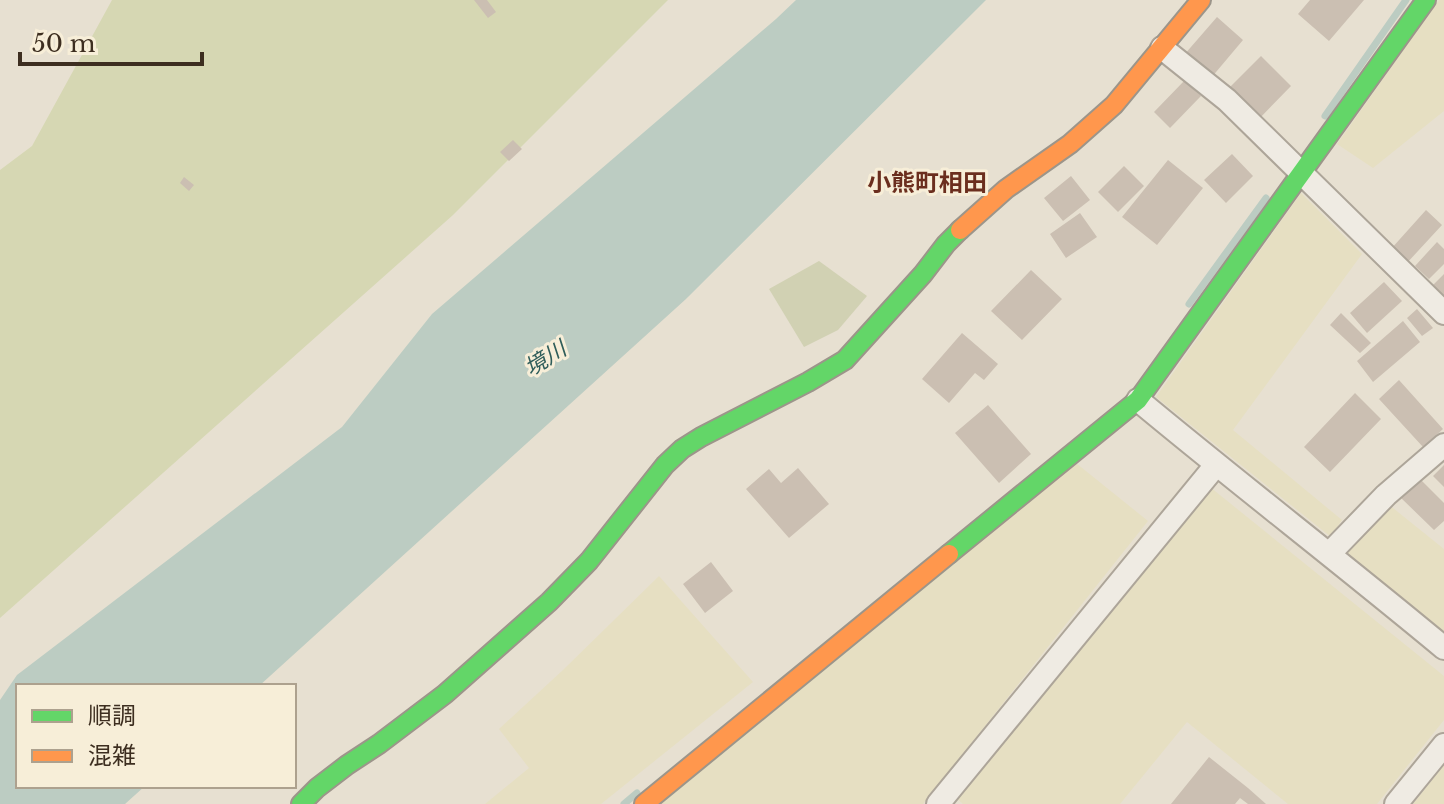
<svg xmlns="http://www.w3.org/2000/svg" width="1444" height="804" viewBox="0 0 1444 804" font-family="'Libre Baskerville','Noto Sans JP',serif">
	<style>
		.farmland { fill: #e6dfc2 }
		.green { fill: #d6d7b3 }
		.cemetery { fill: #d1d1b3 }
		.water { fill: #bcccc2 }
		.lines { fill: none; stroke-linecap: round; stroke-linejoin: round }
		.stream { stroke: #bcccc2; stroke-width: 7 }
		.building { fill: #cbbfb2 }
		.street-casing { stroke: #ada599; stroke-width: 26 }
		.fast-casing { stroke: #9c958a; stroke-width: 22 }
		.slow-casing { stroke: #9c958a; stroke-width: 22 }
		.street { stroke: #efebe3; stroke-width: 22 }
		.fast { stroke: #63d668; stroke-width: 18 }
		.slow { stroke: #ff974d; stroke-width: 18 }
		.labels { text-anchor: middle; stroke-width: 6; stroke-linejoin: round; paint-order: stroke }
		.water-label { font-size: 22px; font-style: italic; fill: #2f5d5a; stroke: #f7eed8 }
		.quarter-label { font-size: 24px; font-weight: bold; fill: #6b2e1e; stroke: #f7eed8 }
	</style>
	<rect width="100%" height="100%" fill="#e7e0d1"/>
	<path class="farmland" d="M 1439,0 L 1444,0 L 1444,111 L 1373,168 L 1337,144 Z
		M 1301,193 L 1362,254 L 1233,430 L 1342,520 L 1331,537 L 1156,397 Z
		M 1071,459 L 1148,521 L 923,804 L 655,804 Z
		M 1210,487 L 1444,676 L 1444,720 L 1377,804 L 1288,804 L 1187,722 L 1120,804 L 963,804 L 955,797 Z
		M 1388,504 L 1444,549 L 1444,636 L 1340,552 Z
		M 659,576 L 753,682 L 601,804 L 485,804 L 529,768 L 499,729 L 563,670 Z
		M 1444,765 L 1444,804 L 1413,804 Z"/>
	<path class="green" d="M 112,0 L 668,0 L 453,215 L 0,618 L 0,170 L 32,146 Z"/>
	<path class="cemetery" d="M 819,261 L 867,296 L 838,330 L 804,347 L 769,289 Z"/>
	<path class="water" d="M 796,0 L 986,0 L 686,299 L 259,686 L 18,686 L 18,786 L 145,786 L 125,804 L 0,804 L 0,700 L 17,675 L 342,427 L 432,314 L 776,19 Z"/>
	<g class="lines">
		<path class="stream" d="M 1325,116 L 1406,0
			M 1189,304 L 1266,198
			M 624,804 L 637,793"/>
	</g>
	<path class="building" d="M 474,0 L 487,0 L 496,12 L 488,18 Z
		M 1310,0 L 1364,0 L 1329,41 L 1298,14 Z
		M 1217,17 L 1243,40 L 1211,78 L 1184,55 Z
		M 1261,56 L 1291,86 L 1257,121 L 1226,91 Z
		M 1184,81 L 1201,96 L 1170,128 L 1154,112 Z
		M 513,140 L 522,149 L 509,161 L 500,152 Z
		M 1232,154 L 1253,176 L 1226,203 L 1204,180 Z
		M 1168,160 L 1203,188 L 1157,245 L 1122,217 Z
		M 1124,166 L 1144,186 L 1118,212 L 1098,192 Z
		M 1071,176 L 1090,200 L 1063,221 L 1044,198 Z
		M 184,177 L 194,185 L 189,191 L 180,183 Z
		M 1426,210 L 1442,225 L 1406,264 L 1391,249 Z
		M 1080,213 L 1097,237 L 1066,258 L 1050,234 Z
		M 1437,242 L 1444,249 L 1444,264 L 1429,279 L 1415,266 Z
		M 1031,270 L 1062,299 L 1022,340 L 991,311 Z
		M 1444,274 L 1444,299 L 1432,286 Z
		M 1384,282 L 1402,301 L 1367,333 L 1350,313 Z
		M 1417,309 L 1433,328 L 1422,336 L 1407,318 Z
		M 1341,313 L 1371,343 L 1360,353 L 1330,325 Z
		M 1403,321 L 1420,342 L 1373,382 L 1357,361 Z
		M 962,333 L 998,364 L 984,380 L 975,373 L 949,403 L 922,379 Z
		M 1399,380 L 1443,429 L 1423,447 L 1379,399 Z
		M 1355,393 L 1381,419 L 1330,472 L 1304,447 Z
		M 988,405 L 1031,454 L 999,483 L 955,433 Z
		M 1444,465 L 1444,487 L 1433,476 Z
		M 798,468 L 829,504 L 789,538 L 746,489 L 769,469 L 781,483 Z
		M 1418,477 L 1444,503 L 1444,521 L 1434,530 L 1399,496 Z
		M 711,562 L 733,591 L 705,613 L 683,584 Z
		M 1209,757 L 1248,788 L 1266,804 L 1248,804 L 1240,798 L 1235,804 L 1171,804 Z"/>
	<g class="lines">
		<defs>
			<path id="street" d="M 1162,48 L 1227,100 L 1444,313
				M 1138,400 C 1239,484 1343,564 1444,648
				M 1330,553 L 1386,495 L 1444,445
				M 938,804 L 1216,465
				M 1396,804 L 1444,745"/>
			<path id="fast" d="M 949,554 L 1138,400 L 1426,0
				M 301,804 L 317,788 L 347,765 L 379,744 L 445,694 L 549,602 L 589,561 L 665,465 L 682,449 L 701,437 L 808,382 L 845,360 L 923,274 L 946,244 L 960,230"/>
			<path id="slow" d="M 960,230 L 1006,189 L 1070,144 L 1114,105 L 1201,0
				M 644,804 L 949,554"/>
		</defs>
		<use href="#street" class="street-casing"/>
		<use href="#fast" class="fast-casing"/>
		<use href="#slow" class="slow-casing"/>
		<use href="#street" class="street"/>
		<use href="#fast" class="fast"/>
		<use href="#slow" class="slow"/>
	</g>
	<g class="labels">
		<g class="water-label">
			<text transform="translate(545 358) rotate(-32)" y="8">境川</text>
		</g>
		<g class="quarter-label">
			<text x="927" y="191">小熊町相田</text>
		</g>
	</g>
	<rect x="16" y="684" width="280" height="104" fill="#f7eed8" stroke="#ada18e" stroke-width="2"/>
	<rect x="32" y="710" width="40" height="12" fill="#63d668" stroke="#ada18e" stroke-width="2"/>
	<text x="88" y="724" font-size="24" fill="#3d2e20">順調</text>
	<rect x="32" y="750" width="40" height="12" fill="#ff974d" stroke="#ada18e" stroke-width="2"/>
	<text x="88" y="764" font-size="24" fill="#3d2e20">混雑</text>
	<path d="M20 52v12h182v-12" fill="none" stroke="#3d2e20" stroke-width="4"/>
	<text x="32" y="52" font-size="24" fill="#3d2e20" stroke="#f7eed8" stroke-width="6" paint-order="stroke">50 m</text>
</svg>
